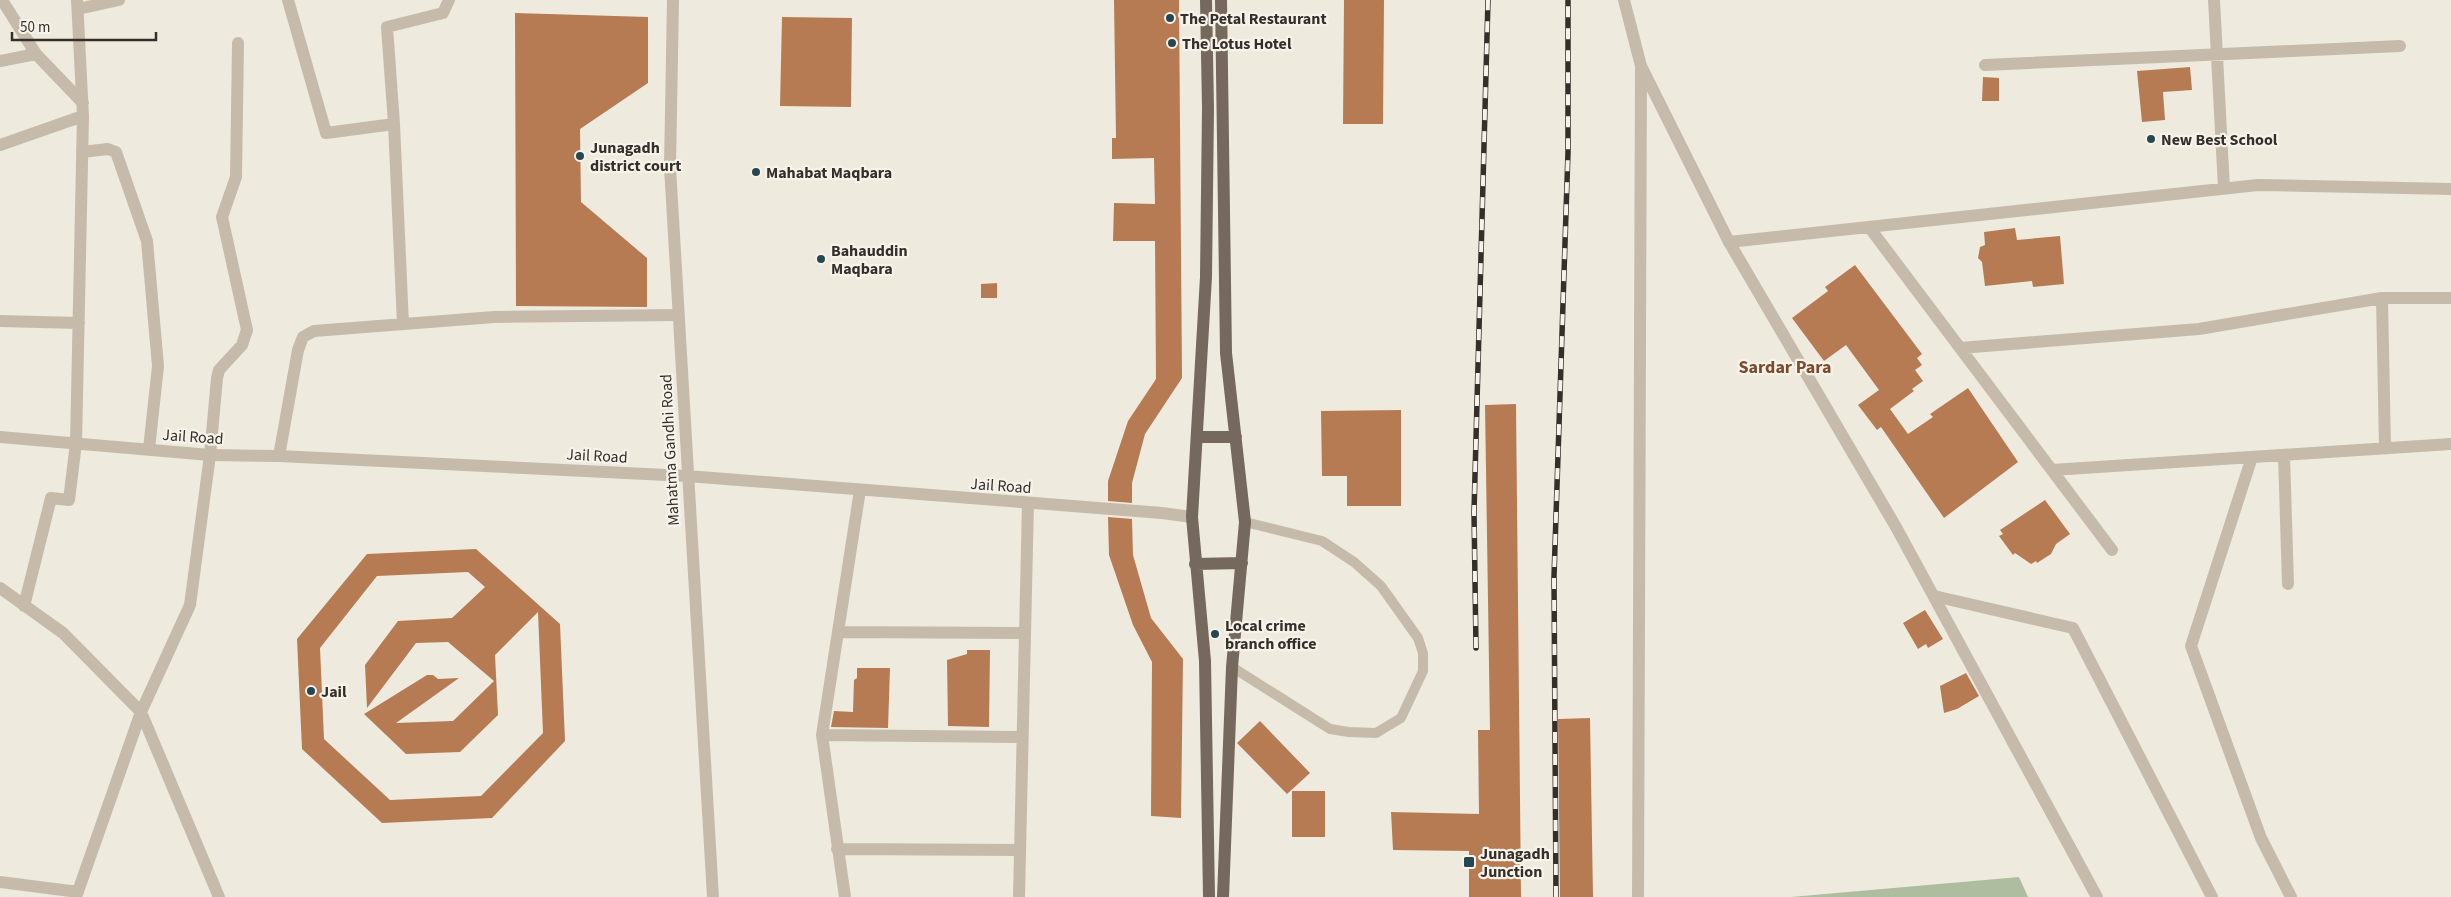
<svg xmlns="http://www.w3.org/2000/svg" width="2451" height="897" viewBox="0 0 2451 897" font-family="'Source Sans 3',sans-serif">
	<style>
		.green { fill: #aebc9f }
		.building { fill: #b77b54; fill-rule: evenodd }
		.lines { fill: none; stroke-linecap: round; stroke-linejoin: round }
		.service { stroke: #c6bbab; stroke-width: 10 }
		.minor { stroke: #c6bbab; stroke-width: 12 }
		.tertiary { stroke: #c6bbab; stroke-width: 12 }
		.primary { stroke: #75685c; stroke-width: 12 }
		.rail-casing { stroke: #352f29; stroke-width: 5.5 }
		.rail { stroke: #f7f3ea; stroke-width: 4; stroke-dasharray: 11; stroke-linecap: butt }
		.poi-dot { fill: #244751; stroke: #f7f3ea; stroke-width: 2 }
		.labels { text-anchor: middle; stroke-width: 4.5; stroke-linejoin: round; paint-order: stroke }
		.poi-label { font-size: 16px; font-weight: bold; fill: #352f29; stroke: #f7f3ea; text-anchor: start }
		.street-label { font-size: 16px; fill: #352f29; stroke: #f7f3ea }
		.neighbourhood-label { font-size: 18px; font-weight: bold; fill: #7a4b2c; stroke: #f7f3ea }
	</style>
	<rect width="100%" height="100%" fill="#efeade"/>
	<path class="green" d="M 2019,877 L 2028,897 L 1791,897 Z"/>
	<path class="building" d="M 1114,0 L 1179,0 L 1182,378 L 1145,434 L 1132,483 L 1132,503 L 1108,501 L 1108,481 L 1128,421 L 1156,379 L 1155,241 L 1113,241 L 1114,203 L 1155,204 L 1154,158 L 1112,159 L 1112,138 L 1116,138 Z
		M 1344,0 L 1384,0 L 1383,124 L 1343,124 Z
		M 515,13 L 648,17 L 648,83 L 580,129 L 581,202 L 647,258 L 647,307 L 516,306 Z
		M 782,17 L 852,18 L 851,107 L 780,106 Z
		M 2190,67 L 2192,90 L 2163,92 L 2165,120 L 2142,122 L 2137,71 Z
		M 1983,77 L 1999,78 L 1999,101 L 1982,101 Z
		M 2015,228 L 2017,240 L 2060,236 L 2064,284 L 2033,287 L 2032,281 L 1985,286 L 1982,262 L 1978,258 L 1980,247 L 1985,245 L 1984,232 Z
		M 1855,265 L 1922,354 L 1917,358 L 1922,365 L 1915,370 L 1923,381 L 1912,389 L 1914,391 L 1890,409 L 1908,434 L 1933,417 L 1930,414 L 1968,388 L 2018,462 L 1944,518 L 1881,427 L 1877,430 L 1858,405 L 1879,390 L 1846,345 L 1824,361 L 1792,318 L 1828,291 L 1825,287 Z
		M 997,283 L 997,298 L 981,298 L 981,284 Z
		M 1516,404 L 1521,897 L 1469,897 L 1469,851 L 1393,850 L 1391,812 L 1479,814 L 1478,730 L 1490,730 L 1485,405 Z
		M 1401,410 L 1401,506 L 1347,506 L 1347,476 L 1322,476 L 1321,411 Z
		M 2045,500 L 2070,534 L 2056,544 L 2051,554 L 2037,563 L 2036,561 L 2031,564 L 2015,553 L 2013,555 L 1999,536 L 2003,534 L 2000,530 Z
		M 1108,517 L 1132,519 L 1133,555 L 1151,618 L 1183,659 L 1181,818 L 1151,816 L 1152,662 L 1133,625 L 1109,555 Z
		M 476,549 L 560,624 L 565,741 L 492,818 L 382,823 L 302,749 L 297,639 L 367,554 ZM 468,572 L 485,587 L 452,618 L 398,621 L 365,665 L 367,708 L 416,643 L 448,642 L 494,681 L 453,721 L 396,723 L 459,678 L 438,679 L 433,675 L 427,675 L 364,714 L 406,754 L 460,752 L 498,715 L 495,655 L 538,612 L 543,733 L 481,796 L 390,800 L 324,739 L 320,648 L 377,576 Z
		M 1925,610 L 1943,639 L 1928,648 L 1926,644 L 1918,649 L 1903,623 Z
		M 967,650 L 990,650 L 989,727 L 948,726 L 947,660 L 967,654 Z
		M 857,668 L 890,668 L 888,728 L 831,727 L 834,711 L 853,712 L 854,680 L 857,678 Z
		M 1966,673 L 1979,696 L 1957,709 L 1944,713 L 1940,686 Z
		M 1590,718 L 1593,897 L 1560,897 L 1558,719 Z
		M 1260,721 L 1310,773 L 1287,794 L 1237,743 Z
		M 1292,791 L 1325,791 L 1325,837 L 1292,837 Z"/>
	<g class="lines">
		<path class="service" d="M 1232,667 L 1330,729 L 1349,732 L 1376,733 L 1401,718 L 1423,671 L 1423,653 L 1418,638 L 1381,586 L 1354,562 L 1322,541 L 1245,522"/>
		<path class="minor" d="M 2,0 L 36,54 L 83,103
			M 288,0 L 326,133 L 394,124
			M 2214,0 L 2224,188
			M 78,9 L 119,0
			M 0,61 L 36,54
			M 1985,65 L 2400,46
			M 0,145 L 83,116
			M 82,152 L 108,149 L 116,152 L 147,241 L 158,366 L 149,449
			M 1869,227 L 2112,550
			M 1729,242 L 2258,185 L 2451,189
			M 2382,298 L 2385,448
			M 0,321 L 79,323
			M 403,324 L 394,124 L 387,27 L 443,13 L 449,0
			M 1960,348 L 2199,329 L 2382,298 L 2451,298
			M 2284,455 L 2288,584
			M 279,456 L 298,350 L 303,337 L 314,331 L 494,317 L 678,315
			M 2252,457 L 2191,646 L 2261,838 L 2291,897
			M 2052,470 L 2451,444
			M 0,588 L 63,633 L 141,712 L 219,897
			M 1934,596 L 2073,628 L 2212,897
			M 24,606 L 51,498 L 69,500 L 76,443 L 83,116 L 77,0
			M 838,632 L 1025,633
			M 822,735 L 1022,737
			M 837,849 L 1020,850
			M 0,882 L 78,892
			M 76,897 L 141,712 L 190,605 L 210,455 L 217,378 L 219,370 L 242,345 L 247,330 L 222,217 L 236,177 L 238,43
			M 845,897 L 822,735 L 860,490
			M 1019,897 L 1028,503
			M 1638,897 L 1641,66"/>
		<path class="tertiary" d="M 673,0 L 670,167 L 713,897
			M 1624,0 L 1641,66 L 1729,242 L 1896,527 L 2097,897
			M 0,437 L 210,455 L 279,456 L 687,476 L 1162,513 L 1192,517"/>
		<path class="primary" d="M 1206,0 L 1208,108 L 1206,277 L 1192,517 L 1205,661 L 1209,897
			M 1221,0 L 1226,353 L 1245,522 L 1232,667 L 1223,897
			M 1198,437 L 1236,437
			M 1195,564 L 1242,563"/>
		<defs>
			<path id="rail" d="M 1476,648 L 1474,512 L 1488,0
				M 1556,897 L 1554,577 L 1568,152 L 1568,0"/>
		</defs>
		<use href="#rail" class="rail-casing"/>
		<use href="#rail" class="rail"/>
	</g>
	<g class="poi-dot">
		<circle cx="1170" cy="18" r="5"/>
		<circle cx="1172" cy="43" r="5"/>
		<circle cx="2151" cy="139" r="5"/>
		<circle cx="580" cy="156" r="5"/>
		<circle cx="756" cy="172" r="5"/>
		<circle cx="821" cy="259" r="5"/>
		<circle cx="1215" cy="634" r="5"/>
		<circle cx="311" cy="691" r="5"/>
		<rect x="1463" y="856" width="12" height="12" rx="2.5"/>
	</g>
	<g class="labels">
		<g class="poi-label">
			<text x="1180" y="24">The Petal Restaurant</text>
			<text x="1182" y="49">The Lotus Hotel</text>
			<text x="2161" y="145">New Best School</text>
			<text x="590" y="153">Junagadh<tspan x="590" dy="18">district court</tspan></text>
			<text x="766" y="178">Mahabat Maqbara</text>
			<text x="831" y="256">Bahauddin<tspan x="831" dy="18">Maqbara</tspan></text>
			<text x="1225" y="631">Local crime<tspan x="1225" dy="18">branch office</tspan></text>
			<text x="321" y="697">Jail</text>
			<text x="1480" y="859">Junagadh<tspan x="1480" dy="18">Junction</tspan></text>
		</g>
		<g class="street-label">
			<text transform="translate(193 436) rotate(4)" y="6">Jail Road</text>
			<text transform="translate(669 450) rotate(-93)" y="6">Mahatma Gandhi Road</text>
			<text transform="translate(597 455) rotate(3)" y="6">Jail Road</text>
			<text transform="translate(1001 485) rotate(4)" y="6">Jail Road</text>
		</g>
		<g class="neighbourhood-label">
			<text x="1785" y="373">Sardar Para</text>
		</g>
	</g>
	<path d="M12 32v8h144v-8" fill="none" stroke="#352f29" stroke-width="2.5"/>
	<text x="20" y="32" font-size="15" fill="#352f29" stroke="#f7f3ea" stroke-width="4" paint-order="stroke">50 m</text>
</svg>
